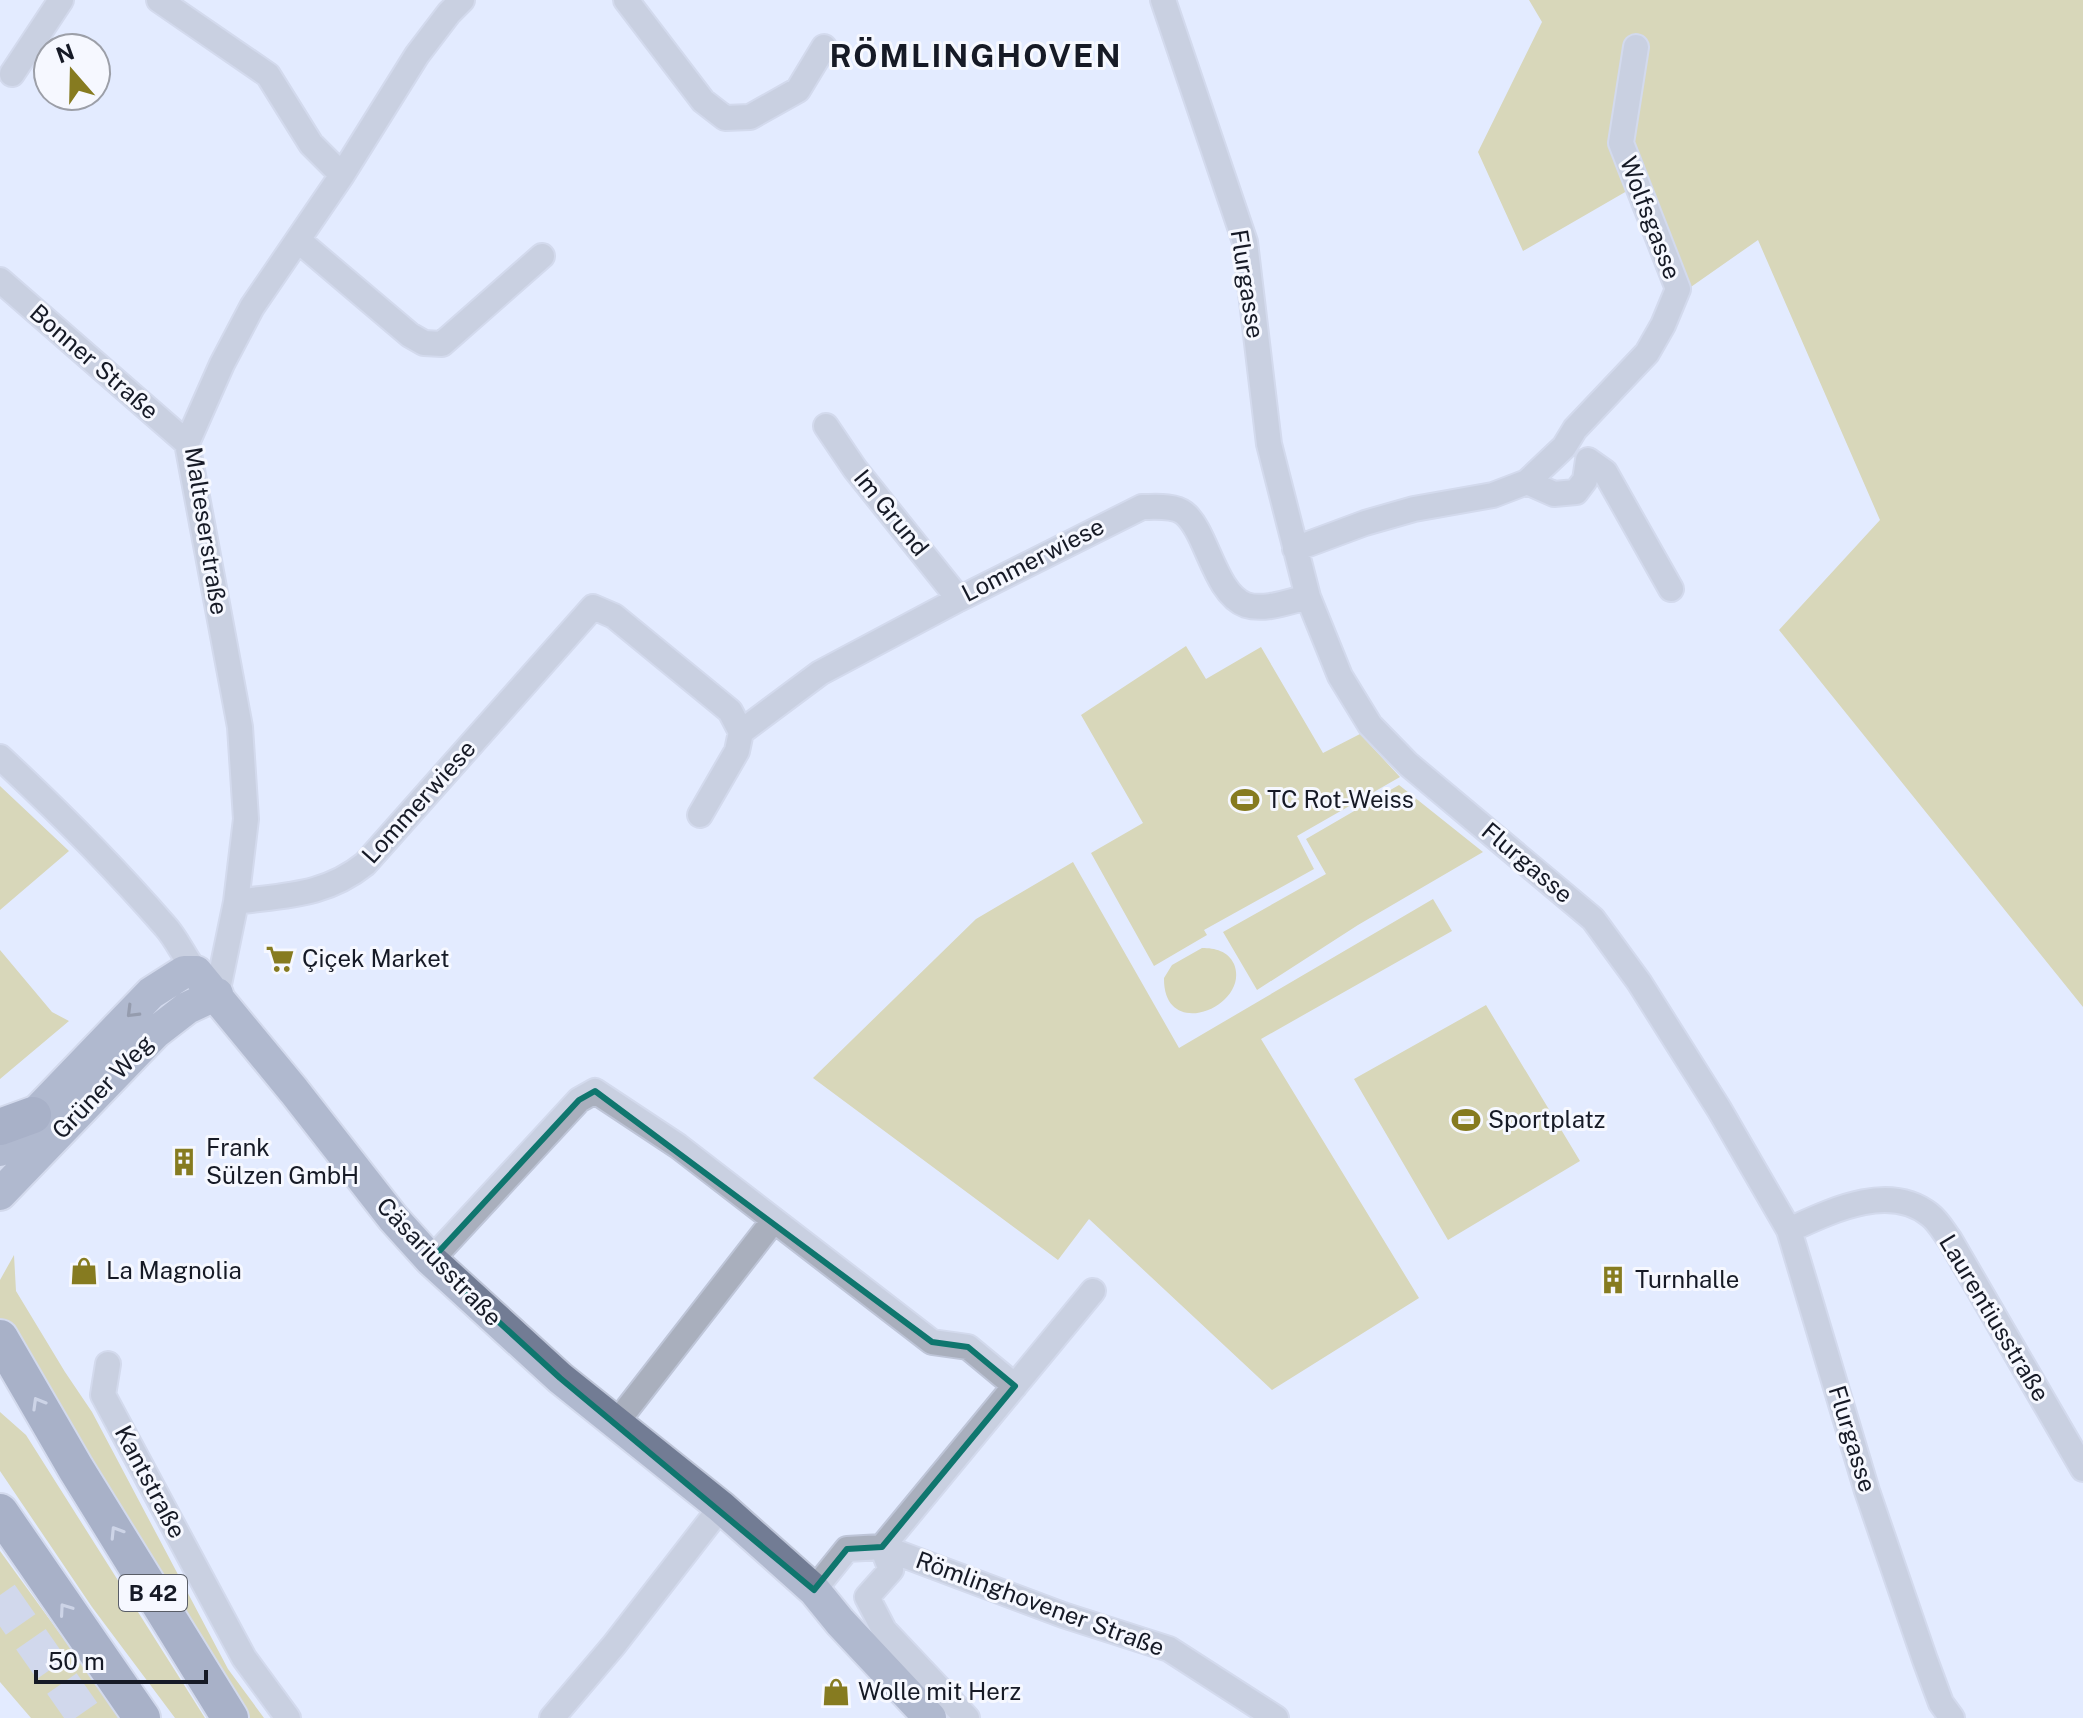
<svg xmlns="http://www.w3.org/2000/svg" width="2083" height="1718" viewBox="0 0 2083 1718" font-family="'Public Sans',sans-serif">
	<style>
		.green { fill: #cabe66 }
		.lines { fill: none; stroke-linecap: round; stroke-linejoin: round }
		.highway-tunnel { stroke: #bac1d4; stroke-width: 36; stroke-dasharray: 36 18; stroke-linecap: butt }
		.minor-casing { stroke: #bec5d8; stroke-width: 28 }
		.major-casing { stroke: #bec5d8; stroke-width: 36 }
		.highway-casing { stroke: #bec5d8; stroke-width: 40 }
		.minor { stroke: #a9afbd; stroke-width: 24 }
		.major { stroke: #727c94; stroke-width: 32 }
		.highway { stroke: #5f6a86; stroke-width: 36 }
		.oneway { stroke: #363c4c }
		.oneway2 { stroke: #b2b8c9 }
		.marked { fill: none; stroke: #0f766e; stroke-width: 6; stroke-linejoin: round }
		.labels { text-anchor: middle; stroke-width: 6; stroke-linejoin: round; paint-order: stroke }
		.shield { fill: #f6f8ff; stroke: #595d67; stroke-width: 2 }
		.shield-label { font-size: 22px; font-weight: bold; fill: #161a26 }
		.street-label { font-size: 24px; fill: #161a26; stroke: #f6f8ff }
		.poi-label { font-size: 24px; fill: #161a26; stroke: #f6f8ff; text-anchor: start }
		.district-label { font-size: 32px; font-weight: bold; letter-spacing: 2px; fill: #161a26; stroke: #f6f8ff }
	</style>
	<rect width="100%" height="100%" fill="#e3ebff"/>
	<path class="green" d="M 1529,0 L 2083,0 L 2083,1007 L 1779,630 L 1880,520 L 1758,240 L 1688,289 L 1646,180 L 1523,251 L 1478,152 L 1542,22 Z
		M 1186,646 L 1206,679 L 1261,647 L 1323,753 L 1360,734 L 1400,777 L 1297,836 L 1314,869 L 1204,930 L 1207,935 L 1154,966 L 1091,853 L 1143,823 L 1081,715 Z
		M 1399,785 L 1483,852 L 1358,925 L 1257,990 L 1223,932 L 1326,874 L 1306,839 Z
		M 0,786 L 69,851 L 0,910 Z
		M 1073,862 L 1179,1048 L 1433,899 L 1452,931 L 1261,1039 L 1419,1298 L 1272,1390 L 1089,1219 L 1058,1260 L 813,1078 L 976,919 Z
		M 1202,948 C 1215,948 1228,951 1234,964 C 1251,1006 1163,1043 1164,978 L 1172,965 Z
		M 0,950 L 52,1012 L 69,1021 L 0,1079 Z
		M 1486,1005 L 1580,1161 L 1448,1240 L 1354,1079 Z
		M 14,1255 L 16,1291 L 65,1372 L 92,1412 L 228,1669 L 264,1718 L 250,1718 L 91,1458 L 7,1335 L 0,1321 L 0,1280 Z
		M 0,1412 L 26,1435 L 205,1718 L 175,1718 L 92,1607 L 0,1471 Z
		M 0,1551 L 121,1718 L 31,1718 L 0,1682 Z"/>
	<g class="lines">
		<path class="highway-tunnel" d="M 0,1595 L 86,1718"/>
		<defs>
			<path id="minor" d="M 159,0 L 268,75 L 311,144 L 342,175
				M 626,0 L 703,101 L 725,118 L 750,117 L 798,90 L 824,47
				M 1163,0 L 1245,242 L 1269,444 L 1308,597 L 1340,676 L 1370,725 L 1408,764 L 1593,919 L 1639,982 L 1719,1109 L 1789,1230 L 1867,1491 L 1925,1660 L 1941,1703 L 1952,1718
				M 12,74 L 61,0
				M 299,241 L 410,335 L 424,343 L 442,344 L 542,256
				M 0,280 L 187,443
				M 826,426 L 855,469 L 959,599
				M 1527,482 L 1554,494 L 1576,492 L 1585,480 L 1588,460 L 1605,472 L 1671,589
				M 1295,549 L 1365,523 L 1414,509 L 1493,495 L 1527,482 L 1564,447 L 1575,429 L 1647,353 L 1663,325 L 1678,289 L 1621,143 L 1636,47
				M 741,732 L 820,673 L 959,599 L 1142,507 C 1155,507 1174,505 1184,513 C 1207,531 1214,593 1246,605 C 1265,611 1290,601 1308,597
				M 0,757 C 57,810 113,866 165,926 C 177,939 184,957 196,972
				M 236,902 C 286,895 325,896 365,864 L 593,607 L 614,616 L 730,711 L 741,732 L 737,751 L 700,815
				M 217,994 L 236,902 L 246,819 L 240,727 L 187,443 L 222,364 L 252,307 L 342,175 L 417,55 L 449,13 L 462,0
				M 1789,1230 C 1831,1211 1889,1182 1930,1215 C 1938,1221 1944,1232 1950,1240 L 2083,1469
				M 431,1260 L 579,1100 L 595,1091 L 678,1146 L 932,1342 L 968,1347 L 1015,1386
				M 108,1364 L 103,1395 L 244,1658 L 288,1718
				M 617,1422 L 774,1220
				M 814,1590 L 847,1549 L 882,1547 L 1063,1615 L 1169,1649 L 1276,1718
				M 552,1718 L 614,1645 L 721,1507
				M 967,1718 L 884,1630 L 867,1597 L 891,1570 L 882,1547 L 1093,1291"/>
			<path id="major" d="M 0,1150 L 151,993 L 184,972 L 196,972 L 294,1091 L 393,1218 L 431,1260 L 560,1378 L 721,1507 L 814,1590 L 840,1622 L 930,1718
				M 0,1194 L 156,1032 L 187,1008 L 217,994"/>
			<path id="highway" d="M 0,1127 L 33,1115
				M 0,1338 L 76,1469 L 230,1718
				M 0,1512 L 142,1718"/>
		</defs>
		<use href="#minor" class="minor-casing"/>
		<use href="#major" class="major-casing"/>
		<use href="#highway" class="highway-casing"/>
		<use href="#minor" class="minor"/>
		<use href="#major" class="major"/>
		<use href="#highway" class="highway"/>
	</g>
	<defs><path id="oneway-chevron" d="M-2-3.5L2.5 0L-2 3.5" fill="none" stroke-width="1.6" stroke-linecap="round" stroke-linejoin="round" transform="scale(2)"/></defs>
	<use class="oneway" href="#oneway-chevron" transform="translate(132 1012) rotate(135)"/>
	<g class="oneway2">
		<use href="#oneway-chevron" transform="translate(38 1403) rotate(-120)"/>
		<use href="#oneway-chevron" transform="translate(116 1532) rotate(-122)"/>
		<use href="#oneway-chevron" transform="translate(65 1609) rotate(-125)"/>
	</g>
	<path d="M0 0H2083V1718H0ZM 595,1091 L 932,1342 L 968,1347 L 1015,1386 L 882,1547 L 847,1549 L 814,1590 L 560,1378 L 431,1260 L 579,1100 Z" fill="#e3ebff" fill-opacity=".55" fill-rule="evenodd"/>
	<path class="marked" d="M 595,1091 L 932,1342 L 968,1347 L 1015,1386 L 882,1547 L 847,1549 L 814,1590 L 560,1378 L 431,1260 L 579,1100 Z"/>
	<defs>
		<symbol id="stadium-bare" viewBox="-9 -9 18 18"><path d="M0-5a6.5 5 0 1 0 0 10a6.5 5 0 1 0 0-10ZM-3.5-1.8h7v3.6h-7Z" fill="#867b20" stroke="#f6f8ff" stroke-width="2.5" paint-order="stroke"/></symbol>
		<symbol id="supermarket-bare" viewBox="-9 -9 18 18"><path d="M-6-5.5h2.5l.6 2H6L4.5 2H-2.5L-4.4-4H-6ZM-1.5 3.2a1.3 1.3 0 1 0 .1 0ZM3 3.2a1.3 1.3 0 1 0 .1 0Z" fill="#867b20" stroke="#f6f8ff" stroke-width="2.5" paint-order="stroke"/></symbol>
		<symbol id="building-bare" viewBox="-9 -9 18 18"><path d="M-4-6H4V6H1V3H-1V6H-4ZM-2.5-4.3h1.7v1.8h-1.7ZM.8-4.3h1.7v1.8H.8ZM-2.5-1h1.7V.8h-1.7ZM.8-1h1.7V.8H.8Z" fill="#867b20" stroke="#f6f8ff" stroke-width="2.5" paint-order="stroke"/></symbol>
		<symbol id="shop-bare" viewBox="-9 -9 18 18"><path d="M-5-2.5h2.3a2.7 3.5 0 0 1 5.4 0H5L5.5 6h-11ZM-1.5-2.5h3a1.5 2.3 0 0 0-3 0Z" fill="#867b20" stroke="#f6f8ff" stroke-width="2.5" paint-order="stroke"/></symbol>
	</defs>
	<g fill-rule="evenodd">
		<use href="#stadium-bare" x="1225" y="780" width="40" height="40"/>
		<use href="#supermarket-bare" x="260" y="939" width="40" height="40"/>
		<use href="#stadium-bare" x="1446" y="1100" width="40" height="40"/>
		<use href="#building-bare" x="164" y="1142" width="40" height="40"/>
		<use href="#shop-bare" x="64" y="1251" width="40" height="40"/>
		<use href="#building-bare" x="1593" y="1260" width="40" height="40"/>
		<use href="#shop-bare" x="816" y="1672" width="40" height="40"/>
	</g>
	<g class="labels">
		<rect class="shield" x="119" y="1575" width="68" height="36" rx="6"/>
		<g class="shield-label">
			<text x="153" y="1601">B 42</text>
		</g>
		<g class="street-label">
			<text transform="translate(1650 218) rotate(69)" y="8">Wolfsgasse</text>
			<text transform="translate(1247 284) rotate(81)" y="8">Flurgasse</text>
			<text transform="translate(94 362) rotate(41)" y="8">Bonner Straße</text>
			<text transform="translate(891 513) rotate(51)" y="8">Im Grund</text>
			<text transform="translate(206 531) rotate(81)" y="8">Malteserstraße</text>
			<text transform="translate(1033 560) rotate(-27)" y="8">Lommerwiese</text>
			<text transform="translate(419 802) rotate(-48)" y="8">Lommerwiese</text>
			<text transform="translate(1527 863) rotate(40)" y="8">Flurgasse</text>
			<text transform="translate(103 1087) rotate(-46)" y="8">Grüner Weg</text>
			<text transform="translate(439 1262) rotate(46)" y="8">Cäsariusstraße</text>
			<text transform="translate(1994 1318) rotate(59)" y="8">Laurentiusstraße</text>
			<text transform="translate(1852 1439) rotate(73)" y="8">Flurgasse</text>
			<text transform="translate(150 1482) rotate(62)" y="8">Kantstraße</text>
			<text transform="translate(1040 1604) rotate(20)" y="8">Römlinghovener Straße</text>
		</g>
		<g class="poi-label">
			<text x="1267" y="808">TC Rot-Weiss</text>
			<text x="302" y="967">Çiçek Market</text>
			<text x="1488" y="1128">Sportplatz</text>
			<text x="206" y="1156">Frank<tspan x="206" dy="28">Sülzen GmbH</tspan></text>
			<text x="106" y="1279">La Magnolia</text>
			<text x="1635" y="1288">Turnhalle</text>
			<text x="858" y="1700">Wolle mit Herz</text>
		</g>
		<g class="district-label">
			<text x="976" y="67">RÖMLINGHOVEN</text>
		</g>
	</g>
	<g transform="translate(72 72) rotate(340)"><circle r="38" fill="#f6f8ff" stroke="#9c9fa8" stroke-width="2"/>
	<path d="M0-6L14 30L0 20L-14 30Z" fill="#867b20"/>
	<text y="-12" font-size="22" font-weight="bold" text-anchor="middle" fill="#161a26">N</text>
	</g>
	<path d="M36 1670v12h170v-12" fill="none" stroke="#161a26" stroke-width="4"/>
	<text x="48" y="1670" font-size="24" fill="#161a26" stroke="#f6f8ff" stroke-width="6" paint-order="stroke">50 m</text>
</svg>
